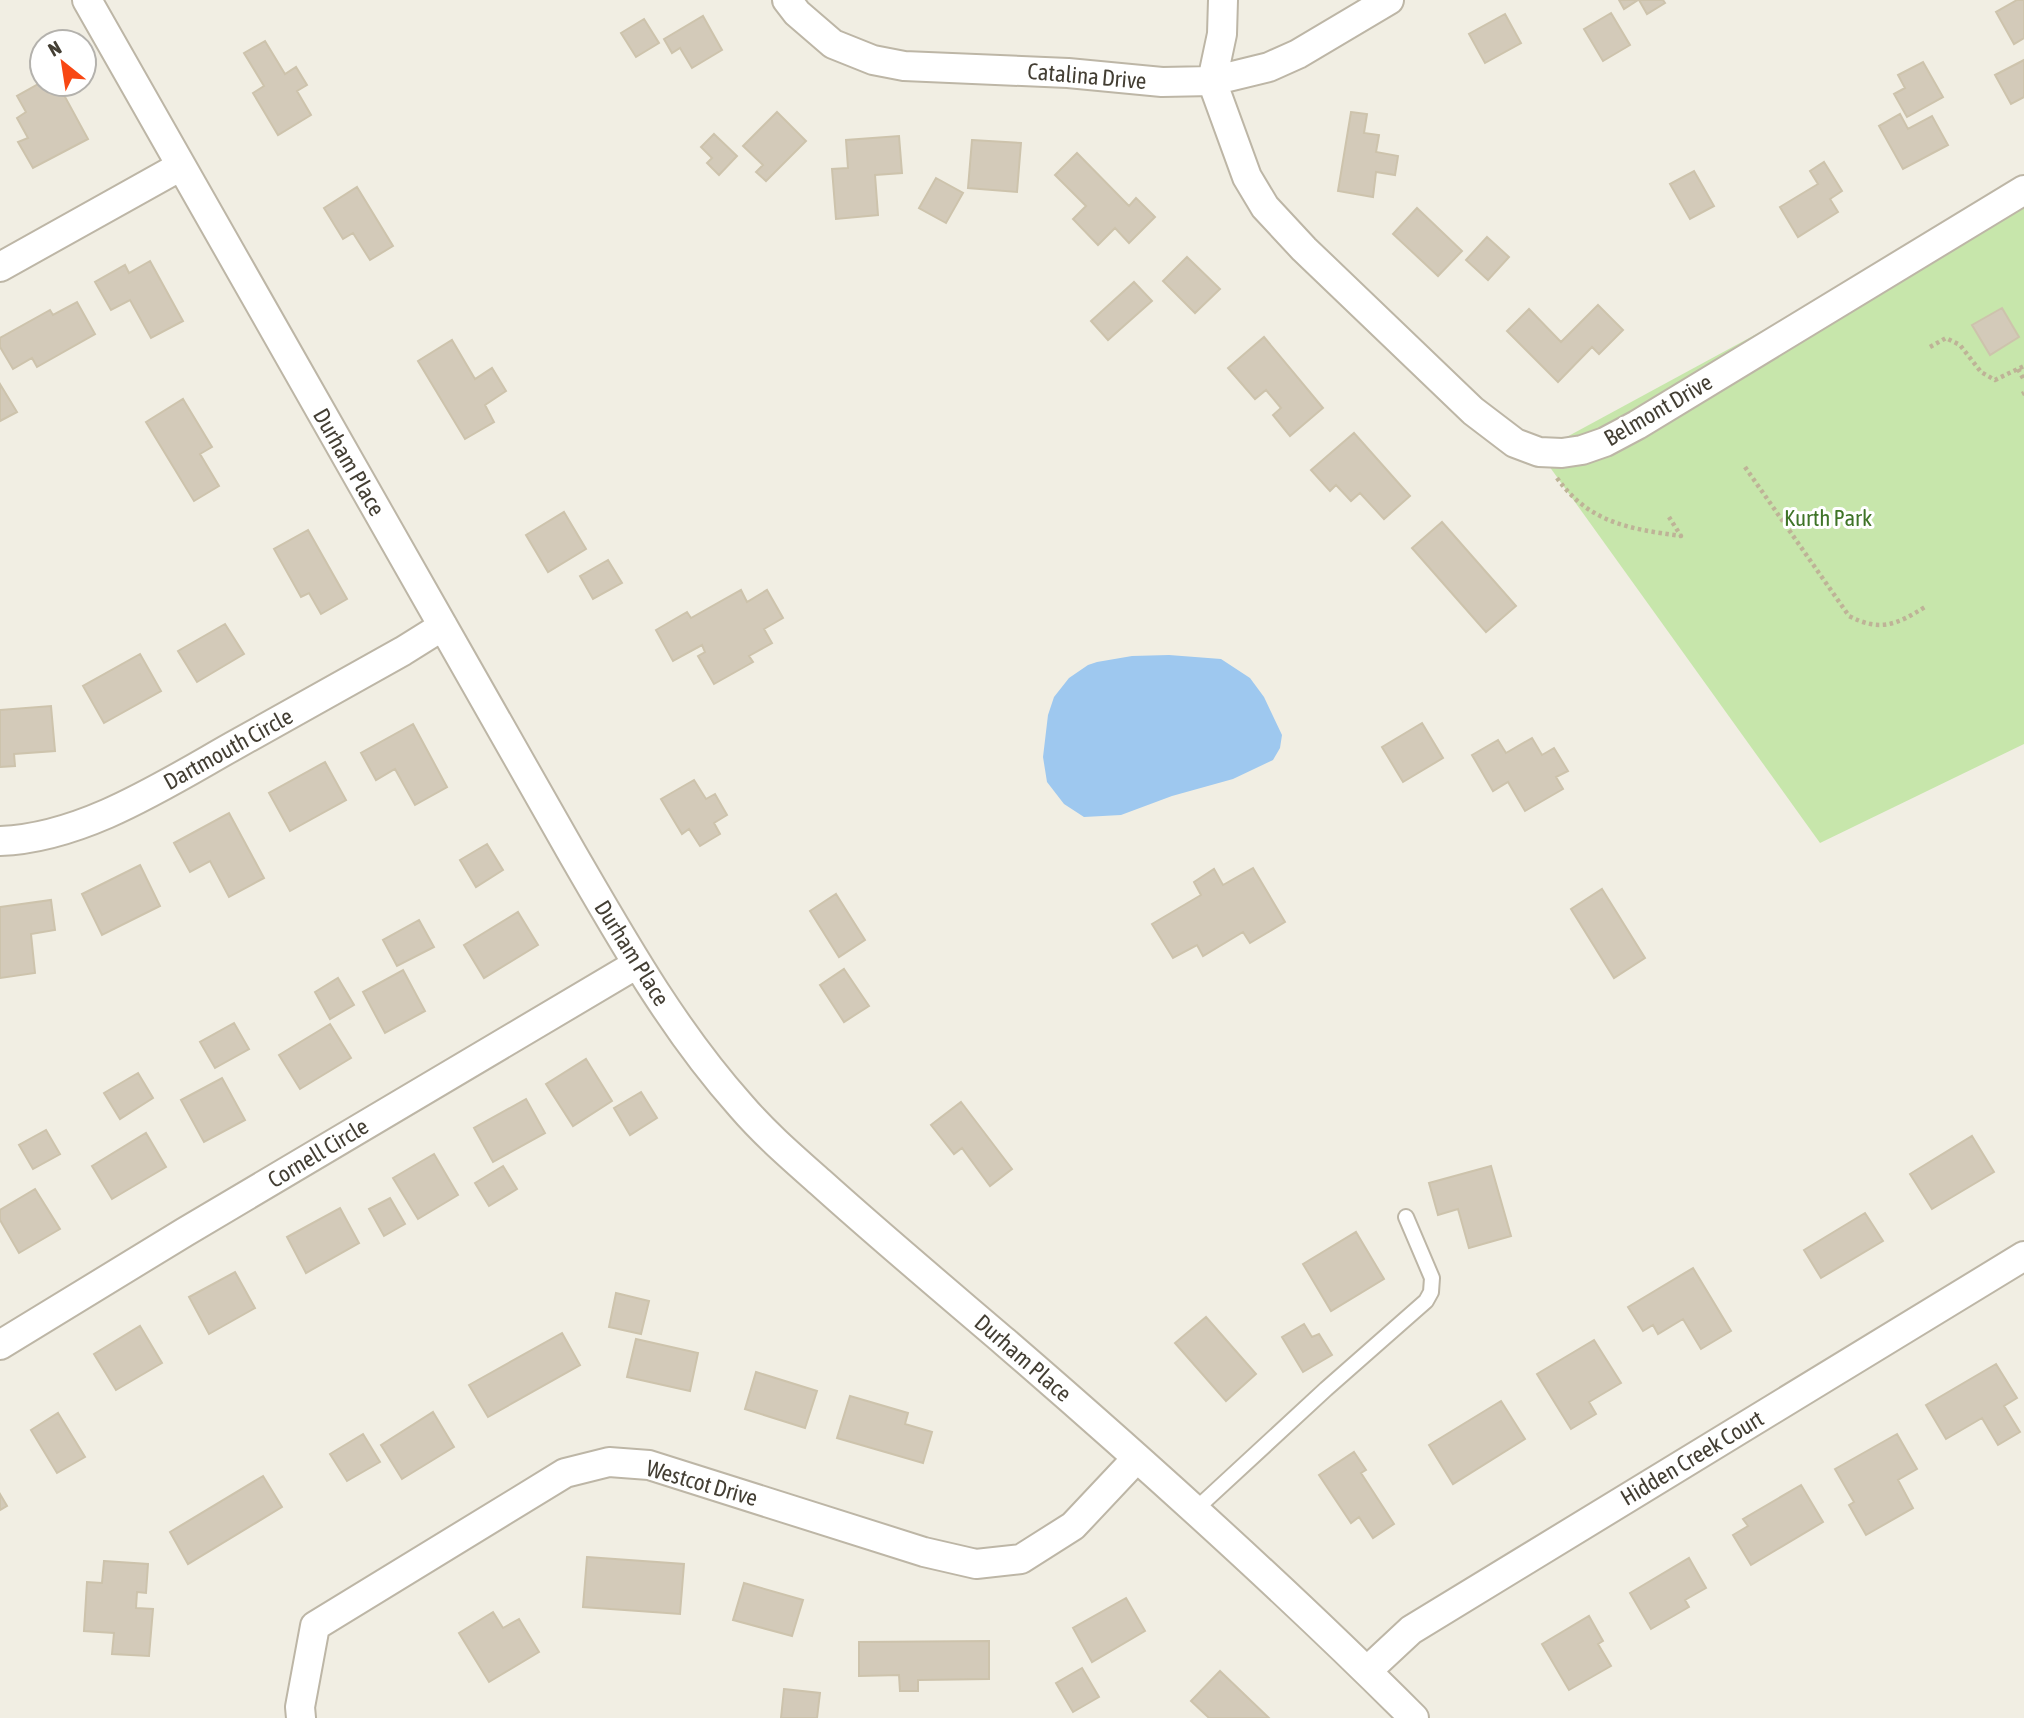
<svg xmlns="http://www.w3.org/2000/svg" width="2024" height="1718" viewBox="0 0 2024 1718" font-family="'Asap Condensed',sans-serif">
	<style>
		.green { fill: #c7e6ab }
		.water { fill: #9ec8ef }
		.building { fill: #d3cab9; stroke: #cdc3ac; stroke-width: 2 }
		.lines { fill: none; stroke-linecap: round; stroke-linejoin: round }
		.service-casing { stroke: #bdb6a6; stroke-width: 18 }
		.minor-casing { stroke: #bdb6a6; stroke-width: 32 }
		.path { stroke: #beb397; stroke-width: 4.5; stroke-dasharray: 3.5 3.5; stroke-linecap: butt }
		.service { stroke: #fff; stroke-width: 14 }
		.minor { stroke: #fff; stroke-width: 28 }
		.labels { text-anchor: middle; stroke-width: 6; stroke-linejoin: round; paint-order: stroke }
		.street-label { font-size: 23px; fill: #433e33; stroke: #fff }
		.park-label { font-size: 23px; fill: #3f7428; stroke: #fff }
	</style>
	<rect width="100%" height="100%" fill="#f1eee3"/>
	<path class="green" d="M 2024,189 L 2024,744 L 1820,843 L 1539,452 Z"/>
	<path class="water" d="M 1169,655 L 1221,659 L 1250,678 L 1264,697 L 1282,735 L 1280,748 L 1273,760 L 1233,779 L 1172,796 L 1121,815 L 1084,817 L 1064,804 L 1047,782 L 1043,757 L 1048,715 L 1054,697 L 1069,678 L 1088,665 L 1097,662 L 1132,656 Z"/>
	<path class="building" d="M 1619,0 L 1638,0 L 1624,9 Z
		M 1639,0 L 1663,0 L 1665,3 L 1647,14 Z
		M 2017,0 L 2024,0 L 2024,38 L 2014,44 L 1996,12 Z
		M 1611,13 L 1630,45 L 1603,61 L 1584,29 Z
		M 1505,14 L 1521,43 L 1485,63 L 1469,34 Z
		M 703,16 L 722,50 L 692,68 L 680,48 L 672,53 L 664,39 Z
		M 644,19 L 659,43 L 636,57 L 621,33 Z
		M 265,41 L 285,74 L 296,67 L 307,85 L 297,91 L 311,115 L 278,135 L 253,93 L 264,86 L 244,53 Z
		M 2024,60 L 2024,97 L 2011,104 L 1995,75 Z
		M 1923,62 L 1943,97 L 1907,117 L 1894,94 L 1905,88 L 1898,75 Z
		M 42,82 L 42,84 L 58,84 L 88,139 L 33,168 L 18,142 L 28,138 L 17,118 L 26,112 L 17,96 Z
		M 777,112 L 806,141 L 766,181 L 756,172 L 763,165 L 743,146 Z
		M 1351,112 L 1367,114 L 1364,133 L 1379,135 L 1376,152 L 1398,156 L 1395,175 L 1376,172 L 1373,197 L 1338,191 Z
		M 1900,114 L 1908,129 L 1932,116 L 1948,145 L 1903,169 L 1879,126 Z
		M 714,134 L 737,156 L 719,175 L 707,163 L 712,158 L 701,147 Z
		M 899,136 L 902,173 L 875,175 L 878,215 L 836,219 L 832,169 L 848,168 L 846,140 Z
		M 972,140 L 1021,143 L 1017,192 L 968,188 Z
		M 1077,153 L 1129,206 L 1136,198 L 1155,217 L 1129,243 L 1115,228 L 1098,245 L 1073,219 L 1086,206 L 1055,175 Z
		M 1824,162 L 1842,191 L 1830,199 L 1838,212 L 1798,237 L 1780,207 L 1818,184 L 1810,171 Z
		M 1694,171 L 1714,206 L 1690,219 L 1670,184 Z
		M 936,178 L 963,193 L 946,223 L 919,208 Z
		M 357,187 L 393,246 L 370,260 L 353,233 L 343,239 L 324,208 Z
		M 1417,208 L 1462,251 L 1438,276 L 1393,234 Z
		M 1487,237 L 1509,257 L 1488,280 L 1466,260 Z
		M 1187,257 L 1220,289 L 1195,313 L 1163,281 Z
		M 150,261 L 183,321 L 151,338 L 130,300 L 111,310 L 95,282 L 125,265 L 129,273 Z
		M 1134,282 L 1152,301 L 1108,340 L 1091,321 Z
		M 77,302 L 95,334 L 37,367 L 32,358 L 13,369 L 0,347 L 0,338 L 50,310 L 53,315 Z
		M 1598,305 L 1623,330 L 1599,354 L 1592,347 L 1558,382 L 1507,331 L 1529,309 L 1561,342 Z
		M 2002,308 L 2019,337 L 1990,355 L 1972,325 Z
		M 1264,337 L 1323,408 L 1290,436 L 1273,415 L 1281,408 L 1266,390 L 1255,399 L 1228,368 Z
		M 452,340 L 475,379 L 492,368 L 506,391 L 485,405 L 494,422 L 465,439 L 418,361 Z
		M 0,384 L 17,412 L 0,421 Z
		M 183,399 L 212,447 L 200,454 L 219,486 L 194,501 L 146,422 Z
		M 1354,433 L 1410,496 L 1384,519 L 1360,493 L 1351,501 L 1336,485 L 1330,491 L 1311,470 Z
		M 564,512 L 586,549 L 548,572 L 526,535 Z
		M 1442,522 L 1516,606 L 1486,632 L 1412,548 Z
		M 308,530 L 347,599 L 321,614 L 309,593 L 301,597 L 274,549 Z
		M 608,560 L 622,583 L 593,599 L 580,576 Z
		M 741,590 L 747,602 L 767,590 L 783,618 L 764,629 L 772,643 L 749,656 L 753,662 L 714,684 L 698,656 L 705,652 L 702,645 L 673,661 L 656,630 L 687,612 L 691,618 Z
		M 225,624 L 244,654 L 197,682 L 178,651 Z
		M 140,654 L 161,691 L 104,723 L 83,686 Z
		M 51,706 L 55,751 L 14,754 L 15,766 L 0,767 L 0,710 Z
		M 1422,723 L 1443,758 L 1403,782 L 1382,747 Z
		M 413,724 L 447,787 L 415,805 L 395,769 L 376,780 L 361,753 Z
		M 1532,738 L 1542,755 L 1554,748 L 1568,771 L 1556,777 L 1563,789 L 1525,811 L 1508,782 L 1493,791 L 1472,755 L 1498,740 L 1506,753 Z
		M 325,762 L 346,800 L 290,831 L 269,793 Z
		M 694,780 L 706,799 L 715,794 L 727,815 L 714,823 L 720,834 L 700,846 L 689,829 L 682,834 L 661,799 Z
		M 229,813 L 264,878 L 229,897 L 210,861 L 190,872 L 174,843 Z
		M 487,844 L 503,870 L 476,887 L 460,860 Z
		M 140,865 L 160,906 L 102,935 L 82,894 Z
		M 1253,868 L 1285,922 L 1250,943 L 1243,932 L 1203,956 L 1197,945 L 1173,958 L 1152,924 L 1201,895 L 1194,882 L 1214,869 L 1223,885 Z
		M 1602,889 L 1645,958 L 1614,978 L 1571,909 Z
		M 836,894 L 865,940 L 839,957 L 810,911 Z
		M 51,900 L 55,930 L 31,934 L 35,973 L 0,978 L 0,907 Z
		M 518,912 L 538,945 L 484,978 L 464,945 Z
		M 419,920 L 434,947 L 397,966 L 383,940 Z
		M 844,969 L 869,1006 L 844,1022 L 820,985 Z
		M 403,970 L 425,1011 L 385,1033 L 363,992 Z
		M 338,978 L 354,1005 L 330,1019 L 315,992 Z
		M 234,1023 L 249,1049 L 215,1068 L 200,1042 Z
		M 330,1024 L 351,1058 L 300,1089 L 279,1055 Z
		M 586,1059 L 612,1101 L 573,1126 L 546,1084 Z
		M 138,1073 L 153,1098 L 120,1119 L 104,1093 Z
		M 222,1078 L 245,1120 L 204,1142 L 181,1100 Z
		M 641,1092 L 657,1118 L 630,1135 L 614,1108 Z
		M 526,1099 L 545,1133 L 493,1162 L 474,1128 Z
		M 961,1102 L 1012,1169 L 990,1186 L 962,1148 L 954,1154 L 931,1125 Z
		M 46,1130 L 60,1154 L 33,1169 L 19,1145 Z
		M 146,1133 L 166,1167 L 112,1199 L 92,1166 Z
		M 1972,1136 L 1994,1172 L 1932,1209 L 1910,1174 Z
		M 434,1154 L 458,1195 L 418,1219 L 393,1178 Z
		M 503,1166 L 517,1189 L 489,1206 L 475,1183 Z
		M 1491,1166 L 1511,1236 L 1469,1248 L 1458,1209 L 1438,1215 L 1429,1183 Z
		M 35,1189 L 60,1229 L 19,1253 L 0,1220 L 0,1210 Z
		M 390,1198 L 405,1224 L 384,1236 L 369,1209 Z
		M 340,1208 L 359,1243 L 306,1273 L 287,1237 Z
		M 1865,1213 L 1883,1241 L 1821,1278 L 1804,1250 Z
		M 1356,1232 L 1384,1279 L 1331,1311 L 1303,1264 Z
		M 1693,1268 L 1731,1331 L 1701,1349 L 1683,1319 L 1658,1334 L 1653,1325 L 1643,1331 L 1628,1307 Z
		M 235,1272 L 255,1308 L 209,1334 L 189,1297 Z
		M 616,1293 L 649,1301 L 641,1334 L 609,1327 Z
		M 1206,1317 L 1256,1374 L 1226,1401 L 1175,1343 Z
		M 1304,1324 L 1312,1337 L 1319,1334 L 1332,1355 L 1303,1372 L 1282,1337 Z
		M 140,1326 L 162,1363 L 116,1390 L 94,1354 Z
		M 562,1333 L 580,1365 L 488,1417 L 469,1385 Z
		M 636,1339 L 698,1353 L 690,1391 L 627,1377 Z
		M 1594,1340 L 1621,1383 L 1589,1402 L 1596,1414 L 1571,1429 L 1537,1374 Z
		M 1996,1364 L 2017,1398 L 2004,1406 L 2020,1432 L 1998,1445 L 1982,1418 L 1946,1439 L 1926,1405 Z
		M 756,1372 L 817,1391 L 805,1428 L 745,1409 Z
		M 850,1396 L 908,1413 L 905,1424 L 932,1432 L 923,1463 L 837,1438 Z
		M 1501,1401 L 1525,1439 L 1453,1484 L 1429,1445 Z
		M 433,1412 L 454,1447 L 402,1479 L 381,1445 Z
		M 58,1413 L 85,1457 L 57,1473 L 31,1430 Z
		M 363,1434 L 380,1462 L 347,1481 L 330,1454 Z
		M 1897,1434 L 1917,1469 L 1898,1480 L 1913,1508 L 1866,1535 L 1849,1505 L 1854,1502 L 1835,1469 Z
		M 1354,1452 L 1366,1470 L 1361,1473 L 1394,1524 L 1373,1538 L 1359,1517 L 1351,1523 L 1319,1475 Z
		M 263,1476 L 282,1507 L 188,1564 L 170,1532 Z
		M 1801,1485 L 1823,1522 L 1751,1565 L 1733,1535 L 1748,1526 L 1743,1519 Z
		M 0,1494 L 7,1506 L 0,1510 Z
		M 587,1557 L 684,1564 L 680,1614 L 583,1607 Z
		M 1689,1558 L 1706,1588 L 1685,1600 L 1689,1607 L 1651,1629 L 1630,1593 Z
		M 104,1561 L 148,1564 L 146,1593 L 137,1592 L 136,1608 L 153,1609 L 149,1656 L 112,1654 L 114,1633 L 84,1631 L 87,1582 L 102,1583 Z
		M 744,1583 L 803,1600 L 792,1636 L 733,1620 Z
		M 1126,1598 L 1145,1631 L 1092,1662 L 1073,1628 Z
		M 493,1612 L 503,1628 L 519,1619 L 539,1652 L 489,1682 L 459,1633 Z
		M 1589,1616 L 1603,1641 L 1598,1644 L 1611,1666 L 1569,1690 L 1542,1644 Z
		M 989,1641 L 989,1679 L 918,1680 L 918,1691 L 900,1691 L 899,1675 L 859,1676 L 859,1642 Z
		M 1082,1668 L 1099,1697 L 1073,1712 L 1056,1683 Z
		M 1220,1671 L 1269,1718 L 1209,1718 L 1191,1701 Z
		M 784,1689 L 820,1693 L 817,1718 L 781,1718 Z"/>
	<g class="lines">
		<defs>
			<path id="service" d="M 1195,1510 L 1326,1389 L 1426,1301 L 1431,1292 L 1432,1278 L 1406,1217"/>
			<path id="minor" d="M 87,0 L 572,853 C 623,941 673,1030 741,1106 C 765,1134 793,1158 820,1182 C 881,1237 943,1289 1005,1342 C 1145,1463 1283,1587 1414,1718
				M 787,0 L 797,13 L 833,44 L 873,60 L 904,66 L 1068,73 L 1162,82 L 1212,81 L 1269,67 L 1298,54 L 1389,0
				M 1223,0 L 1222,34 L 1212,81 L 1247,177 L 1265,207 L 1304,249 L 1473,411 L 1515,443 L 1539,452 L 1562,453 L 1582,450 L 1605,442 L 1637,425 L 2024,190
				M 0,267 L 181,166
				M 0,841 C 83,838 164,785 235,745 C 291,714 347,682 403,651 L 443,626
				M 0,1345 L 185,1232 L 637,964
				M 1367,1671 L 1411,1630 L 2024,1256
				M 301,1718 L 300,1707 L 315,1626 L 565,1473 L 609,1462 L 649,1465 L 924,1552 L 976,1564 L 1021,1559 L 1073,1526 L 1137,1458"/>
		</defs>
		<use href="#service" class="service-casing"/>
		<use href="#minor" class="minor-casing"/>
		<path class="path" d="M 1930,347 L 1946,338 L 1960,345 L 1981,372 L 1995,380 L 2024,366
			M 2018,369 L 2024,380
			M 2022,394 L 2024,393
			M 1745,467 L 1849,616 C 1880,632 1896,625 1925,607
			M 1557,478 C 1589,523 1630,529 1681,536 L 1669,517"/>
		<use href="#service" class="service"/>
		<use href="#minor" class="minor"/>
	</g>
	<g class="labels">
		<g class="street-label">
			<text transform="translate(1087 76) rotate(5)" y="8">Catalina Drive</text>
			<text transform="translate(1658 410) rotate(-30)" y="8">Belmont Drive</text>
			<text transform="translate(349 462) rotate(60)" y="8">Durham Place</text>
			<text transform="translate(228 749) rotate(-29)" y="8">Dartmouth Circle</text>
			<text transform="translate(632 953) rotate(58)" y="8">Durham Place</text>
			<text transform="translate(318 1153) rotate(-31)" y="8">Cornell Circle</text>
			<text transform="translate(1023 1358) rotate(41)" y="8">Durham Place</text>
			<text transform="translate(1692 1458) rotate(-31)" y="8">Hidden Creek Court</text>
			<text transform="translate(702 1483) rotate(16)" y="8">Westcot Drive</text>
		</g>
		<g class="park-label">
			<text x="1828" y="526">Kurth Park</text>
		</g>
	</g>
	<g transform="translate(63 63) rotate(330)"><circle r="33" fill="#ffffff" stroke="#b4b2ad" stroke-width="2"/>
	<path d="M0-5L12 26L0 18L-12 26Z" fill="#f84713"/>
	<text y="-10" font-size="19" font-weight="bold" text-anchor="middle" fill="#433e33">N</text>
	</g>
</svg>
